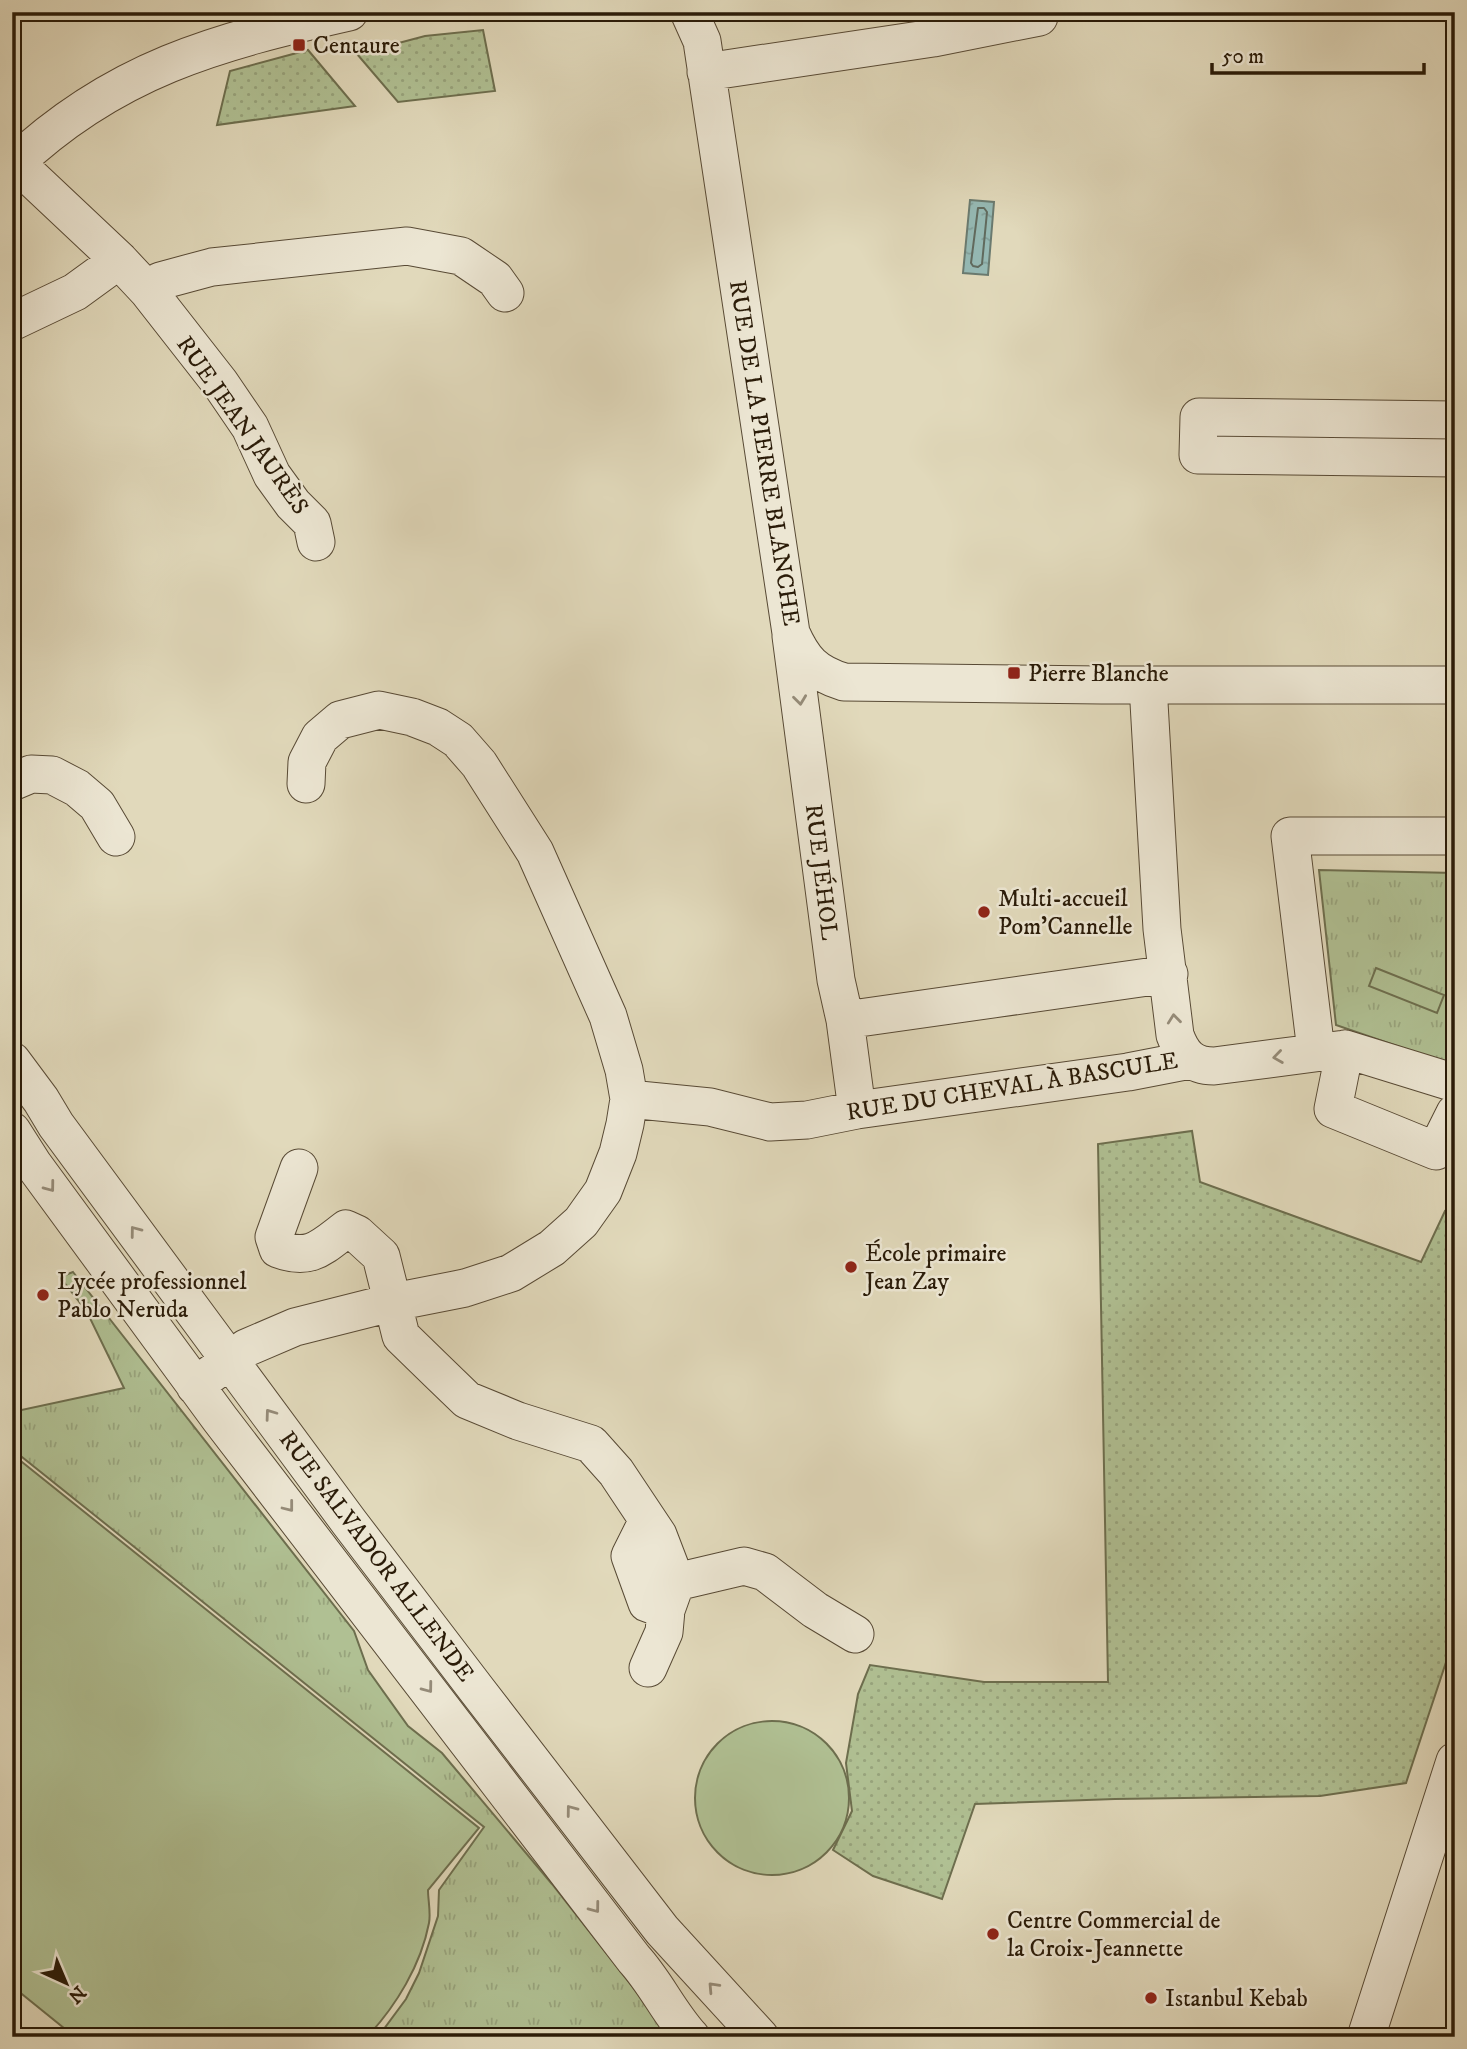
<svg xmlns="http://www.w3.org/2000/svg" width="1467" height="2049" viewBox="0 0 1467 2049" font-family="'IM FELL DW Pica',serif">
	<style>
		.grass { fill: url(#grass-tufts); stroke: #6d6e4e; stroke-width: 2 }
		.park { fill: url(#park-dots); stroke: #6d6e4e; stroke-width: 2 }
		.pitch { fill: #b0c093; stroke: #6d6e4e; stroke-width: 2 }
		.water { fill: url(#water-ripples); stroke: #6a7a6f; stroke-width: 2 }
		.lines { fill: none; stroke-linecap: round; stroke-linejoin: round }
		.shore { stroke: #606a5e; stroke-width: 2 }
		.minor-casing { stroke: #584a35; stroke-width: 39 }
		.minor { stroke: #ece6d3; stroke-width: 37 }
		.oneway { stroke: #958b78 }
		.poi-dot { fill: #8f2418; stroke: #ece6d3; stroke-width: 2.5 }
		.labels { text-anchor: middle; stroke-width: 5; stroke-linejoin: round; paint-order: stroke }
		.poi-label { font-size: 24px; fill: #2a1b08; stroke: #ece6d3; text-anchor: start }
		.street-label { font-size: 24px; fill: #2a1b08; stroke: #ece6d3 }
	</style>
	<defs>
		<pattern id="grass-tufts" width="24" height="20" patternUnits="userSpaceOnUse" patternTransform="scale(1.75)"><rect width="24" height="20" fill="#b0c093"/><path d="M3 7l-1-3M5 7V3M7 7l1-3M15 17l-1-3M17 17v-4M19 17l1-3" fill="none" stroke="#98a47d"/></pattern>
		<pattern id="park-dots" width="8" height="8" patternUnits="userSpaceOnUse" patternTransform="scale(1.75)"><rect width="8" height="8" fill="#b0c093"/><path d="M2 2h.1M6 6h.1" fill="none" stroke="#98a47d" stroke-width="1.8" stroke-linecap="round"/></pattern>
		<pattern id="water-ripples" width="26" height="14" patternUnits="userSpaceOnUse" patternTransform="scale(1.75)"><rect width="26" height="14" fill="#95b9b4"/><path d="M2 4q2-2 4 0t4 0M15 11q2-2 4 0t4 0" fill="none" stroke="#819e99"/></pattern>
	</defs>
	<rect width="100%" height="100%" fill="#e1d9bb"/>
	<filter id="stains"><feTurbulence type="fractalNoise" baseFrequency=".00286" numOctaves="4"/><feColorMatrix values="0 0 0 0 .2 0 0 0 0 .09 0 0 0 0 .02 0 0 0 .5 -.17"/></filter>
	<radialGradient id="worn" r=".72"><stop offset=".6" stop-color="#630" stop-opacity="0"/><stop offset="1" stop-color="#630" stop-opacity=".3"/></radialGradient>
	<path class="grass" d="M 1319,870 L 1455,873 L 1455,1066 L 1336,1025 Z
		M 73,1272 L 354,1631 L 368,1670 L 408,1726 L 442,1753 L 552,1884 L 672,2037 L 378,2037 L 406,1999 L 419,1973 L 438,1916 L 439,1890 L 484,1827 L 12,1449 L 12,1412 L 124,1388 L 87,1312 L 60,1277 Z"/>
	<path class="park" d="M 483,30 L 495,91 L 398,102 L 357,54 L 425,36 Z
		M 308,50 L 355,106 L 217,125 L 230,71 Z
		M 1192,1131 L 1200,1182 L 1421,1262 L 1445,1211 L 1455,1214 L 1455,1635 L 1406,1783 L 1320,1796 L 1115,1799 L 975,1804 L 942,1899 L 873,1876 L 833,1850 L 852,1811 L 846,1763 L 858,1694 L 870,1665 L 984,1682 L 1108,1682 L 1098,1144 Z"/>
	<path class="pitch" d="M 1376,968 L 1444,995 L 1437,1013 L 1369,986 Z
		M 12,1454 L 479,1828 L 428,1890 C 428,1900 431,1913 429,1923 C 421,1965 396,2006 367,2037 L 75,2037 L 12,1986 Z
		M695 1798a77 77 0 1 1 154 0a77 77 0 1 1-154 0Z"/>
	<path class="water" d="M 970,200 L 994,202 L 988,275 L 963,273 Z"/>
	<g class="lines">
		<path class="shore" d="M 978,208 L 984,208 L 987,212 L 982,264 L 978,267 L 973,266 L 971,263 Z"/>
		<defs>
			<path id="minor" d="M 689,12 L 702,41 L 791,633 C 803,660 814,673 844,682 L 1102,685 L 1455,685
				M 706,72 L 933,38 L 1039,17
				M 16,163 L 119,260 L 148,291 L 220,383 L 250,427 L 272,475 L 293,504 L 312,523 L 316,542
				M 12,166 C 114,69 216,42 349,12
				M 148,291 L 160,281 L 212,267 L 407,246 L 461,256 L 495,279 L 505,293
				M 12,322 L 75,292 L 119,260
				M 1455,420 L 1199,417 L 1198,455 L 1455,458
				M 791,636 L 836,980 L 845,1020 L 857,1110
				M 1148,685 L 1162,929 L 1175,1035 C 1182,1055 1192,1066 1214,1066 L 1345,1049 L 1455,1083
				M 12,782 L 31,774 L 52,775 L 77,788 L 97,805 L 116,837
				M 845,1020 L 1169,974
				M 1345,1049 L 1333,1109 L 1436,1151 L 1455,1113
				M 1316,1051 L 1290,836 L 1455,836
				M 12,1061 L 41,1100 L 56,1125 L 349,1522 L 477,1690 L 662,1930 L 760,2037
				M 629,1099 L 710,1107 L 770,1122 L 807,1120 L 857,1110 L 1128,1072 L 1190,1060
				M 12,1131 L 33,1164 L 220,1419 L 634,1959 C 656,1983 669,2013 691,2037
				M 299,1168 L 274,1237 L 278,1249 C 310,1261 321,1248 346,1229 L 357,1234 L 381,1256 L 401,1336 L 438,1372 L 467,1400 L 518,1421 L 591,1444 L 616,1472 L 648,1520
				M 195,1386 L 246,1348 L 295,1327 L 394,1302 L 465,1288 L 511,1273 L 552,1248 L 581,1222 L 603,1191 L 618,1153 L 625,1124 L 629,1099 L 624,1070 L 608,1016 L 535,852 L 479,764 L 458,740 L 438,727 L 412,717 L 379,710 L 340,720 L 320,737 L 307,762 L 306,784
				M 648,1520 L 658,1535 L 676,1582 L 666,1610 L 647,1603 L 630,1556 Z
				M 676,1582 L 744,1566 L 765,1572 L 815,1610 L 855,1634
				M 648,1668 L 664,1632 L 666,1610
				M 1366,2037 L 1455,1761"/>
		</defs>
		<use href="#minor" class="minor-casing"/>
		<use href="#minor" class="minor"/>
	</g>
	<defs><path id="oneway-chevron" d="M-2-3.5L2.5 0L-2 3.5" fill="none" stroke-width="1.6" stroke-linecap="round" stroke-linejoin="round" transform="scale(1.75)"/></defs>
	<g class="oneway">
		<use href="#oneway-chevron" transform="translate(800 700) rotate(83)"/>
		<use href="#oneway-chevron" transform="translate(1174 1019) rotate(-96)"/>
		<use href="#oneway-chevron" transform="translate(1278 1057) rotate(172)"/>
		<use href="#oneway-chevron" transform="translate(50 1187) rotate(53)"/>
		<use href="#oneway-chevron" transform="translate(135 1231) rotate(-127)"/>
		<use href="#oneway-chevron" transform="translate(270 1414) rotate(-126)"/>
		<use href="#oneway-chevron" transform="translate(289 1507) rotate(52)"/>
		<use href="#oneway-chevron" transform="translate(428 1688) rotate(53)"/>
		<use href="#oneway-chevron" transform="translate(571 1810) rotate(-127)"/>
		<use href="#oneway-chevron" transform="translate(595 1908) rotate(53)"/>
		<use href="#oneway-chevron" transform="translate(713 1987) rotate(-133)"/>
	</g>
	<g class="poi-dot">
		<rect x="292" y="38" width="14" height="14" rx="3.5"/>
		<rect x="1007" y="666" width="14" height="14" rx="3.5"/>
		<circle cx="984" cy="912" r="7"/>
		<circle cx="851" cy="1267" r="7"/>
		<circle cx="43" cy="1295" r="7"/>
		<circle cx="993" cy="1934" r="7"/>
		<circle cx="1151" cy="1998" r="7"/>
	</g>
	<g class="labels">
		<g class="poi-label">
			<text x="313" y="53">Centaure</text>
			<text x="1028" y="681">Pierre Blanche</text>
			<text x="998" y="906">Multi-accueil<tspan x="998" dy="28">Pom'Cannelle</tspan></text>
			<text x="865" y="1261">École primaire<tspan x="865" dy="28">Jean Zay</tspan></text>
			<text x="57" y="1289">Lycée professionnel<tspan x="57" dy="28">Pablo Neruda</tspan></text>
			<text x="1007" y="1928">Centre Commercial de<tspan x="1007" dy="28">la Croix-Jeannette</tspan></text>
			<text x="1165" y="2006">Istanbul Kebab</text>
		</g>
		<g class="street-label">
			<text transform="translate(243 425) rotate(55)" y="8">RUE JEAN JAURÈS</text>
			<text transform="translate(765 453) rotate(81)" y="8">RUE DE LA PIERRE BLANCHE</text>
			<text transform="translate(822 872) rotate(83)" y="8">RUE JÉHOL</text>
			<text transform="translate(1012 1086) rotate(-9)" y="8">RUE DU CHEVAL À BASCULE</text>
			<text transform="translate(377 1556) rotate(53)" y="8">RUE SALVADOR ALLENDE</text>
		</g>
	</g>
	<rect width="1467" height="2049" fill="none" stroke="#e1d9bb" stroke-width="42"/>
	<rect x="14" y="14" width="1439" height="2021" fill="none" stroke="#2a1b08" stroke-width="3.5"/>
	<rect x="21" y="21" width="1425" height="2007" fill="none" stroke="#2a1b08" stroke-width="2"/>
	<g transform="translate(66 1983) rotate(136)" stroke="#ece6d3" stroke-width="5" paint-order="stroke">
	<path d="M0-5L12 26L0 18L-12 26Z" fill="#2a1b08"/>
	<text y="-10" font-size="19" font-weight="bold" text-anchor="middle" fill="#2a1b08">N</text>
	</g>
	<path d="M1212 63v10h212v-10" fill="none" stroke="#2a1b08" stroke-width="3.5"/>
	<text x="1222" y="63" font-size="21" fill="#2a1b08" stroke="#ece6d3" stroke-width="5" paint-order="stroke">50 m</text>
	<rect width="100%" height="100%" filter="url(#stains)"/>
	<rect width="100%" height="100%" fill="url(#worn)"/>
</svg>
